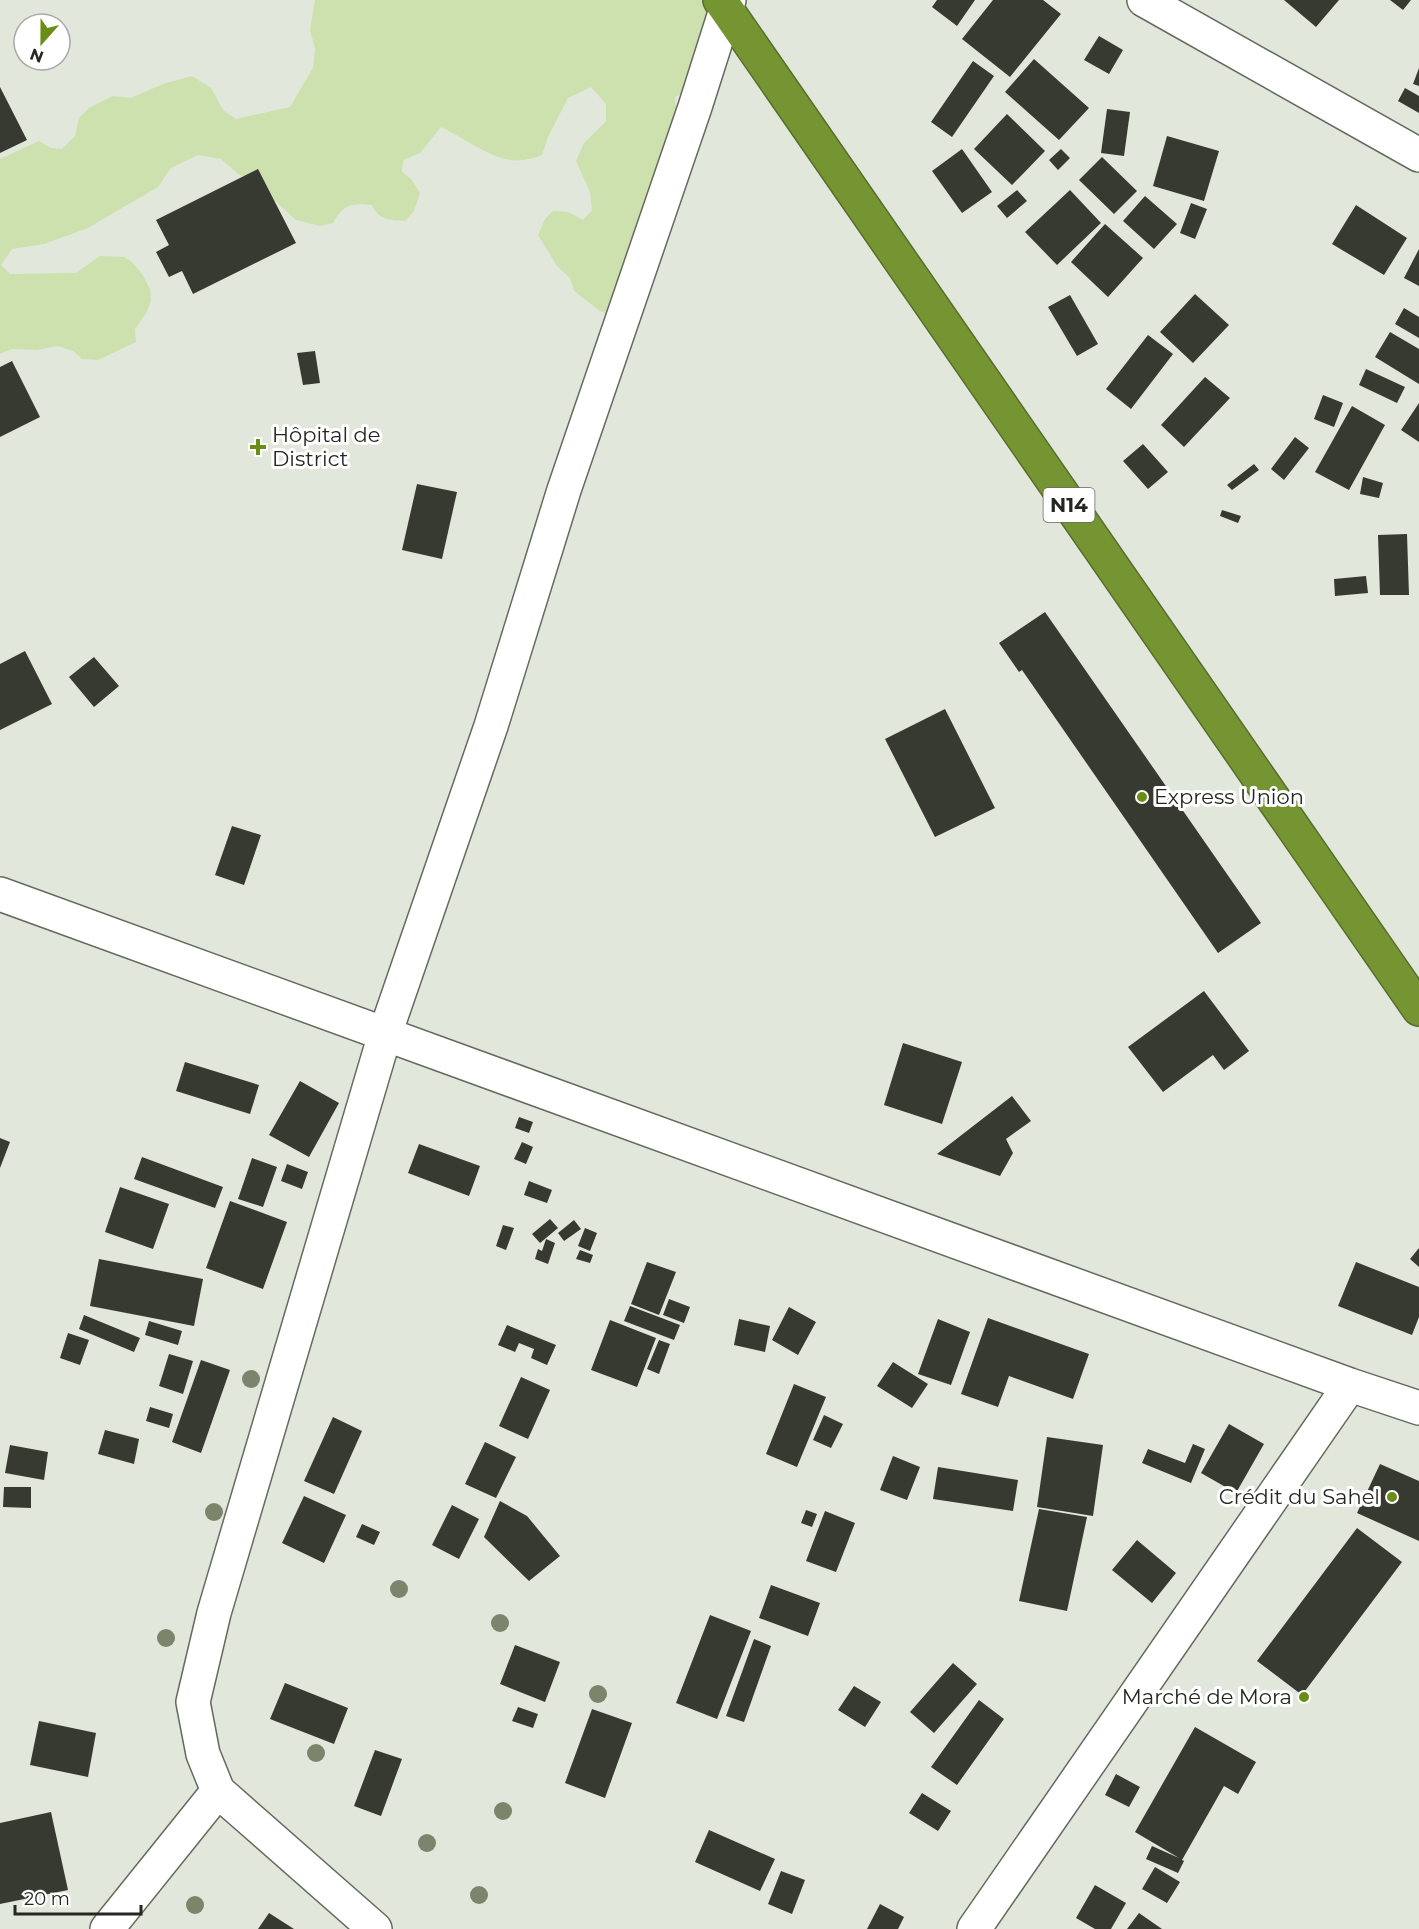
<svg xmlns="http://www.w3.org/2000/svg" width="1419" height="1929" viewBox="0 0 1419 1929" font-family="Montserrat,sans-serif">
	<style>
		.green { fill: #cce1ad }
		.building { fill: #373a31 }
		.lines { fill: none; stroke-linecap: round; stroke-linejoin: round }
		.minor-casing { stroke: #656a5f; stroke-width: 36 }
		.highway-casing { stroke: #586e2c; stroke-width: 36 }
		.minor { stroke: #fff; stroke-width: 33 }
		.highway { stroke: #749532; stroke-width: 33 }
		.tree { fill: #7c856b }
		.poi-dot { fill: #6a8d15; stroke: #fff; stroke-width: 2 }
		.labels { text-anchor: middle; stroke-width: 6; stroke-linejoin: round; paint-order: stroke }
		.shield { fill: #fff; stroke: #666864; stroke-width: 1.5 }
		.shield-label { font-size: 20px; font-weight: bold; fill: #252722 }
		.poi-label { font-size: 21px; fill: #252722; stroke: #fff; text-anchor: start }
	</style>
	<rect width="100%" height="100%" fill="#e2e7dc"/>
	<path class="green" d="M 315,0 L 728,0 L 702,83 L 675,97 L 677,122 L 613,316 L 600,311 L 574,291 L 570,278 L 557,266 L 538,235 L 545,219 L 553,211 L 568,212 L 583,220 L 592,210 L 590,192 L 576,161 L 584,143 L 606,121 L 606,104 L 591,87 L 568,98 L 548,137 L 542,155 C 537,157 530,159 524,160 C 495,164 466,138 441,127 L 420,153 L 403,160 L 402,172 L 411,179 L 420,193 L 414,211 L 405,221 C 391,220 378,220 372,205 C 353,203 343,204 333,223 L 320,226 L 296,220 L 259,186 L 237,173 L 221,159 L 198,155 L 171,168 L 158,187 L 88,228 L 44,244 L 12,249 L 1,265 L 10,274 L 76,273 L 100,256 L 124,257 L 132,262 L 142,274 L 150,289 L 151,300 L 147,312 L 135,329 L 136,342 L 98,360 L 82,359 L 73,351 L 58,346 L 37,350 L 12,349 L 0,354 L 0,159 L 39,141 L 51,148 L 62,149 L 75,136 L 79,118 L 89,108 L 113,96 L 131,98 L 163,84 L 192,76 L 211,88 L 223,110 L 236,119 L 290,107 L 313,68 L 315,49 L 310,30 Z"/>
	<path class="building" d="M 937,0 L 975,0 L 957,26 L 932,7 Z
		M 993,0 L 1043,0 L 1061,14 L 1010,77 L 962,39 Z
		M 1284,0 L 1339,0 L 1316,27 Z
		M 1390,0 L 1411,0 L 1403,10 Z
		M 1099,36 L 1123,50 L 1109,74 L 1084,60 Z
		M 1034,59 L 1089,108 L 1059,140 L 1005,92 Z
		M 973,61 L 994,76 L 952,137 L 931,122 Z
		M 1419,68 L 1419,86 L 1413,84 Z
		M 0,87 L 27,140 L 0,153 Z
		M 1405,88 L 1419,96 L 1419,113 L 1398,101 Z
		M 1107,109 L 1130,112 L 1124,156 L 1101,153 Z
		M 1007,114 L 1045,151 L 1012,185 L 974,149 Z
		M 1167,136 L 1219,151 L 1204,201 L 1153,186 Z
		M 962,149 L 992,192 L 962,213 L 932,171 Z
		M 1061,149 L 1070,158 L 1058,170 L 1049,160 Z
		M 1102,157 L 1137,191 L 1114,214 L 1079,180 Z
		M 258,169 L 296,243 L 193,294 L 182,271 L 169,277 L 156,252 L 169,245 L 156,220 Z
		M 1017,190 L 1027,201 L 1007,218 L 997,206 Z
		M 1070,190 L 1101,223 L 1057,265 L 1025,232 Z
		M 1145,196 L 1177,224 L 1154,249 L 1123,221 Z
		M 1191,203 L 1207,209 L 1195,239 L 1180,233 Z
		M 1356,205 L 1407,238 L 1384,275 L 1332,244 Z
		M 1105,224 L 1143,258 L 1108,297 L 1071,262 Z
		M 1419,249 L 1419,286 L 1404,278 Z
		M 1195,294 L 1229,325 L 1193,363 L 1160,332 Z
		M 1070,295 L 1098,344 L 1077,356 L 1048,307 Z
		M 1404,308 L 1419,317 L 1419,338 L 1395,324 Z
		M 1390,332 L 1419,349 L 1419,384 L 1375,357 Z
		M 1148,335 L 1173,354 L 1131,409 L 1106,389 Z
		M 315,351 L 320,383 L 303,385 L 297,353 Z
		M 12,361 L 40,417 L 0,437 L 0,367 Z
		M 1366,369 L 1405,387 L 1397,403 L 1359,385 Z
		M 1205,377 L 1230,398 L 1184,447 L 1161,425 Z
		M 1323,395 L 1343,403 L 1334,427 L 1314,419 Z
		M 1419,403 L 1419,442 L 1401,430 Z
		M 1352,406 L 1385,425 L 1349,490 L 1315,472 Z
		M 1295,437 L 1309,448 L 1284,480 L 1271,469 Z
		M 1143,444 L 1168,472 L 1148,489 L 1123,461 Z
		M 1254,464 L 1259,470 L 1232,490 L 1227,485 Z
		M 1363,477 L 1383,483 L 1379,498 L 1360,494 Z
		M 417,484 L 457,492 L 442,559 L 402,550 Z
		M 1222,510 L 1241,516 L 1238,523 L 1220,516 Z
		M 1407,534 L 1409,595 L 1380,595 L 1378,535 Z
		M 1366,576 L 1368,593 L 1335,596 L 1334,579 Z
		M 1045,612 L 1261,923 L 1218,953 L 1022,670 L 1019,672 L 999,643 Z
		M 25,651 L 52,704 L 0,730 L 0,664 Z
		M 94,657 L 119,686 L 94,707 L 69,677 Z
		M 945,709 L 995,808 L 935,837 L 885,739 Z
		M 232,826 L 261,835 L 244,885 L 215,875 Z
		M 1204,991 L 1249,1051 L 1224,1070 L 1213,1055 L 1163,1092 L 1128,1047 Z
		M 903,1043 L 962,1062 L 942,1124 L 884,1105 Z
		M 185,1062 L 259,1085 L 250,1114 L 176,1091 Z
		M 300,1081 L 339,1103 L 309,1157 L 269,1135 Z
		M 1012,1096 L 1031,1121 L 1006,1139 L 1013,1153 L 1000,1176 L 937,1154 Z
		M 519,1117 L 533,1122 L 529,1133 L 515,1128 Z
		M 0,1138 L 10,1142 L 0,1168 Z
		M 522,1142 L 533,1147 L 526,1164 L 514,1159 Z
		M 419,1144 L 480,1166 L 469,1196 L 408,1173 Z
		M 142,1157 L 223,1187 L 215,1208 L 134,1179 Z
		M 252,1158 L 277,1167 L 263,1207 L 238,1199 Z
		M 287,1164 L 308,1172 L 302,1189 L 281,1181 Z
		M 529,1181 L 552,1190 L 547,1203 L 524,1195 Z
		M 120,1187 L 169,1204 L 153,1249 L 105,1232 Z
		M 230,1201 L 287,1222 L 263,1289 L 206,1268 Z
		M 550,1219 L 558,1228 L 540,1243 L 532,1234 Z
		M 574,1220 L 581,1229 L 564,1241 L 558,1233 Z
		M 503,1225 L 514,1228 L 506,1250 L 496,1246 Z
		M 585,1228 L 597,1233 L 590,1251 L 578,1246 Z
		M 546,1239 L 555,1243 L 548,1264 L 535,1259 L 538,1249 L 542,1251 Z
		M 1419,1248 L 1419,1267 L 1410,1259 Z
		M 580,1250 L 593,1255 L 590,1263 L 576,1259 Z
		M 99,1259 L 203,1279 L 194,1326 L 90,1306 Z
		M 647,1262 L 676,1272 L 659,1315 L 631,1304 Z
		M 1356,1262 L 1419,1287 L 1419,1317 L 1412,1335 L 1338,1306 Z
		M 669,1299 L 690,1307 L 684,1323 L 663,1315 Z
		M 630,1306 L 680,1325 L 674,1340 L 624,1321 Z
		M 789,1307 L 816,1322 L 798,1355 L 772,1340 Z
		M 84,1315 L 140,1338 L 134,1352 L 79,1329 Z
		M 988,1318 L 1089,1354 L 1073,1399 L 1009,1376 L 998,1407 L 961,1394 Z
		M 739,1319 L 770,1326 L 765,1352 L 734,1345 Z
		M 938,1319 L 970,1332 L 951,1385 L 918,1374 Z
		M 610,1320 L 656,1338 L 637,1387 L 591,1370 Z
		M 149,1321 L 182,1331 L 178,1345 L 145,1335 Z
		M 507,1325 L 556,1345 L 547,1365 L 531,1358 L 534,1349 L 519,1343 L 515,1352 L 498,1345 Z
		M 68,1333 L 89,1340 L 80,1365 L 60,1358 Z
		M 659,1340 L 670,1344 L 659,1374 L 647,1369 Z
		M 169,1354 L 193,1361 L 183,1394 L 159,1386 Z
		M 201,1360 L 230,1370 L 201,1453 L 172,1442 Z
		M 893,1362 L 928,1384 L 912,1408 L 877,1386 Z
		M 521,1377 L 550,1390 L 528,1439 L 499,1426 Z
		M 794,1384 L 826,1397 L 797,1467 L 766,1454 Z
		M 150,1407 L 173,1414 L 169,1428 L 146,1421 Z
		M 824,1415 L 843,1424 L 831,1448 L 813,1440 Z
		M 333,1417 L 362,1431 L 334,1494 L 304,1481 Z
		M 1229,1424 L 1264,1444 L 1236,1493 L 1201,1473 Z
		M 105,1430 L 139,1439 L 134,1464 L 98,1454 Z
		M 1047,1437 L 1103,1445 L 1093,1516 L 1037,1507 Z
		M 485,1442 L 516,1457 L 496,1498 L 465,1484 Z
		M 1193,1444 L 1205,1449 L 1191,1483 L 1142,1463 L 1148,1449 L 1185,1463 Z
		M 10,1445 L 48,1452 L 44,1480 L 5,1473 Z
		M 893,1456 L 920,1467 L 907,1500 L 880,1490 Z
		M 1380,1464 L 1419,1481 L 1419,1541 L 1357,1513 Z
		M 938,1467 L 1018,1480 L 1013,1511 L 933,1499 Z
		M 4,1487 L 31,1487 L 31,1508 L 3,1507 Z
		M 304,1496 L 346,1515 L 324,1563 L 282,1543 Z
		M 500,1501 L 527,1516 L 560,1556 L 529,1581 L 484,1537 Z
		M 452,1505 L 479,1519 L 459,1559 L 432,1545 Z
		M 1039,1509 L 1087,1517 L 1067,1611 L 1019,1601 Z
		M 806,1510 L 817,1514 L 812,1527 L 801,1523 Z
		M 825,1511 L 855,1523 L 836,1572 L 806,1561 Z
		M 362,1524 L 380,1532 L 374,1545 L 356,1537 Z
		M 1357,1528 L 1402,1562 L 1302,1695 L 1257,1661 Z
		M 1137,1540 L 1176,1573 L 1152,1603 L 1112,1570 Z
		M 771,1585 L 820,1603 L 808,1636 L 759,1618 Z
		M 710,1615 L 751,1631 L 717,1719 L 676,1703 Z
		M 754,1639 L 771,1646 L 744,1722 L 726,1716 Z
		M 515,1645 L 560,1662 L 545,1702 L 500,1684 Z
		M 953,1663 L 977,1684 L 934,1733 L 910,1712 Z
		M 285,1683 L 348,1708 L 334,1744 L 270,1719 Z
		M 854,1686 L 881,1702 L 865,1727 L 838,1710 Z
		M 979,1700 L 1004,1719 L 957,1785 L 931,1767 Z
		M 518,1707 L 538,1714 L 533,1728 L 512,1721 Z
		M 592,1709 L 632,1723 L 605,1798 L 565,1783 Z
		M 39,1721 L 96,1733 L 88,1777 L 30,1765 Z
		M 1195,1727 L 1256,1762 L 1238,1794 L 1224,1786 L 1182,1860 L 1184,1861 L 1178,1873 L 1146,1859 L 1152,1846 L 1179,1858 L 1135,1832 Z
		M 375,1750 L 402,1759 L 381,1816 L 354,1806 Z
		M 1116,1774 L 1140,1787 L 1129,1807 L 1105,1795 Z
		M 922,1793 L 951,1811 L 938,1831 L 909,1813 Z
		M 51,1812 L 68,1890 L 0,1904 L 0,1823 Z
		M 709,1830 L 775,1859 L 760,1891 L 695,1862 Z
		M 1155,1867 L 1180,1882 L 1167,1903 L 1142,1889 Z
		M 781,1871 L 805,1880 L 792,1914 L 768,1904 Z
		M 1095,1885 L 1126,1903 L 1111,1929 L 1095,1929 L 1076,1918 Z
		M 880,1904 L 904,1917 L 898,1929 L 867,1929 Z
		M 269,1913 L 294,1929 L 258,1929 Z
		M 1139,1913 L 1162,1929 L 1127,1929 Z"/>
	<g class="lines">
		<defs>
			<path id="minor" d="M 1144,0 L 1419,155
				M 0,894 L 1350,1385 L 1419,1408
				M 107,1929 L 218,1791
				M 375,1929 L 218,1791 L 203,1754 L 193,1702 L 214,1613 L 385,1034 L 491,726 L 564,490 L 695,107 L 729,0
				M 974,1929 L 1350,1385"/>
			<path id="highway" d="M 720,0 L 1419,1009"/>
		</defs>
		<use href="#minor" class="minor-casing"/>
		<use href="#highway" class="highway-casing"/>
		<use href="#minor" class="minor"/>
		<use href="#highway" class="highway"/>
	</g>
	<g class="tree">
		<circle cx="251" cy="1379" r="9"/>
		<circle cx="214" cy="1512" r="9"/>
		<circle cx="399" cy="1589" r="9"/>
		<circle cx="500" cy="1623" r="9"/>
		<circle cx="166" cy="1638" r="9"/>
		<circle cx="598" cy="1694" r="9"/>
		<circle cx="316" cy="1753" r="9"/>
		<circle cx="503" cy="1811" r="9"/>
		<circle cx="427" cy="1843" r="9"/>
		<circle cx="479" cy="1895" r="9"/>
		<circle cx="195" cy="1905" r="9"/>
	</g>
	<g class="poi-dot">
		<path d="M255 438h6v6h6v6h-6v6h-6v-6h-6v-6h6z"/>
		<circle cx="1142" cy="797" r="6"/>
		<circle cx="1392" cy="1497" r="6"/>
		<circle cx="1304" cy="1697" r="6"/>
	</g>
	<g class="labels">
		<rect class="shield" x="1043.5" y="488" width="51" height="34" rx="4.5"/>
		<g class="shield-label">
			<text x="1069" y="512">N14</text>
		</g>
		<g class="poi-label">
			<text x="272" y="442">Hôpital de<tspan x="272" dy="24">District</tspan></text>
			<text x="1154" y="804">Express Union</text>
			<text x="1380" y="1504" text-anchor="end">Crédit du Sahel</text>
			<text x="1292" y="1704" text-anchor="end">Marché de Mora</text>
		</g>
	</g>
	<g transform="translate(42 42) rotate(201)"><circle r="28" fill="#ffffff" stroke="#a8a9a7" stroke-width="1.5"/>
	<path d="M0-4.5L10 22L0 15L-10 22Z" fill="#6a8d15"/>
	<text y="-9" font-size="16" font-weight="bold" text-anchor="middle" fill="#252722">N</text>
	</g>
	<path d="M15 1905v9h126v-9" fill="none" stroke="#252722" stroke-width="3"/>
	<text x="24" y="1905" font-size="18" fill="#252722" stroke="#ffffff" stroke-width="4.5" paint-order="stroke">20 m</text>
</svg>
